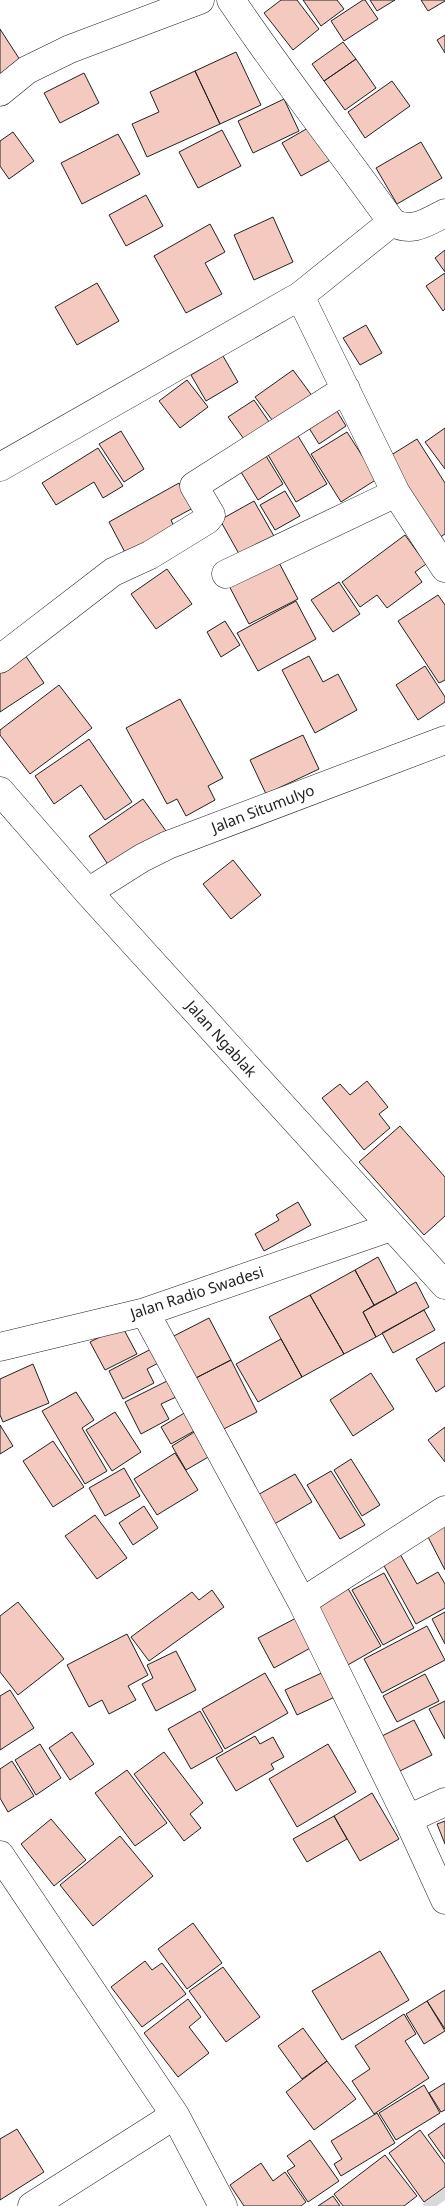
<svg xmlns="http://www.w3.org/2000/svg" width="445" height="2206" viewBox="0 0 445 2206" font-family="'Noto Sans',sans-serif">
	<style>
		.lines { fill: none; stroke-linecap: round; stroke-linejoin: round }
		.stream { stroke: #d9d9d9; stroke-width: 10 }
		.building { fill: #f3c9c0; stroke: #222 }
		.minor-casing { stroke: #222; stroke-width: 29 }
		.minor { stroke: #fff; stroke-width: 28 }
		.labels { text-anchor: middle; stroke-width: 4; stroke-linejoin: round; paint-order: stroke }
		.street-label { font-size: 15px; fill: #222; stroke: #fff }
	</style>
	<rect width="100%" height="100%" fill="#fff"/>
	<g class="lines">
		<path class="stream" d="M 428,2206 L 445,2194"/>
	</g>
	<path class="building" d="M 281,0 L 297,0 L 319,29 L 293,50 L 264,13 Z
		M 303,0 L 337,0 L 344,9 L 321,26 Z
		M 363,0 L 365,0 L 378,19 L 344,41 L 331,21 Z
		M 370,0 L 395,0 L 377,11 Z
		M 421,0 L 445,0 L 445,1 L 428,11 Z
		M 0,29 L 22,63 L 0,77 Z
		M 445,35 L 445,53 L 437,40 Z
		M 343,42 L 356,59 L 324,81 L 312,64 Z
		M 236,52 L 261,105 L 220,124 L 195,71 Z
		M 356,59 L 376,88 L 345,110 L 324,81 Z
		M 195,71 L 220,124 L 147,157 L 132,124 L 159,112 L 150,92 Z
		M 84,73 L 99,103 L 60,123 L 44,93 Z
		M 392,81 L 410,106 L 365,138 L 348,112 Z
		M 284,99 L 299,131 L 253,153 L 238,121 Z
		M 315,124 L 334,158 L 301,176 L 282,143 Z
		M 222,130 L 241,166 L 198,188 L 179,152 Z
		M 13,132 L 34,161 L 9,179 L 0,166 L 0,141 Z
		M 118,134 L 140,174 L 82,204 L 61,163 Z
		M 421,142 L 442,178 L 397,204 L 376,168 Z
		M 146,195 L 163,226 L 126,246 L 109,215 Z
		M 273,217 L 293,262 L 254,280 L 234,235 Z
		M 210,224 L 225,252 L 205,263 L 222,294 L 186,313 L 154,256 Z
		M 445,250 L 445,272 L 435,258 Z
		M 445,273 L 445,309 L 443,311 L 426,286 Z
		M 97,283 L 119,321 L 77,345 L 55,307 Z
		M 366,325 L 382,353 L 360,365 L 343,338 Z
		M 223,356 L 238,382 L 206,401 L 191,375 Z
		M 293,370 L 313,397 L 275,424 L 255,397 Z
		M 187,380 L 208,407 L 180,428 L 159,401 Z
		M 254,400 L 274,429 L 249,446 L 228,417 Z
		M 332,403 L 346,426 L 319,444 L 304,420 Z
		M 445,428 L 445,469 L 425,442 Z
		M 121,431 L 144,469 L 124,482 L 99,444 Z
		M 295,431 L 327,484 L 296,502 L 264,448 Z
		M 347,432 L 377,479 L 341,502 L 311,454 Z
		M 417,439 L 445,483 L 445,534 L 439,538 L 388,457 Z
		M 98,448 L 123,486 L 103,498 L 94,482 L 56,505 L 42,483 Z
		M 266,456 L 283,484 L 258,500 L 241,472 Z
		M 179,483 L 193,508 L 171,520 L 177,533 L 129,560 L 109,522 Z
		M 285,491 L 300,516 L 275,530 L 260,505 Z
		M 254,501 L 279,545 L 243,561 L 220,520 Z
		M 405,535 L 426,564 L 415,572 L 422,582 L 387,608 L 377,595 L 360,607 L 342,582 Z
		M 275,555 L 298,599 L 249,624 L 226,580 Z
		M 167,569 L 192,604 L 156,629 L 131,594 Z
		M 339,582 L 360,614 L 333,632 L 311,600 Z
		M 438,595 L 445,605 L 445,680 L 439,683 L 398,621 Z
		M 296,601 L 316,639 L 258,671 L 237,633 Z
		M 225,621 L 240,645 L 221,657 L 207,632 Z
		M 25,655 L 44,683 L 0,712 L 0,672 Z
		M 309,656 L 323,682 L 338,674 L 357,710 L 315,733 L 282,670 Z
		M 425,666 L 445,697 L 445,702 L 418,720 L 396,685 Z
		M 59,685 L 92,728 L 30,774 L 0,735 L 0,730 Z
		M 180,699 L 223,778 L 208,786 L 215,800 L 186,816 L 177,799 L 167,804 L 126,728 Z
		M 303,735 L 319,769 L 266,794 L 250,760 Z
		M 89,739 L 132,802 L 105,820 L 81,785 L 54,804 L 35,776 Z
		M 143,799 L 166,831 L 111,869 L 89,836 Z
		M 233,860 L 261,895 L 231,919 L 203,884 Z
		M 367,1081 L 388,1107 L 379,1114 L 390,1128 L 364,1150 L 322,1098 L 340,1084 L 350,1095 Z
		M 400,1126 L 445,1177 L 445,1216 L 424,1235 L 359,1162 Z
		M 298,1202 L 311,1225 L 264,1251 L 255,1234 L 279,1220 L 276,1215 Z
		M 378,1257 L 397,1293 L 374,1305 L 355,1270 Z
		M 355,1270 L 374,1305 L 363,1312 L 376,1337 L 344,1354 L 310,1295 Z
		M 416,1282 L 429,1307 L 376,1337 L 363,1312 Z
		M 310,1295 L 344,1354 L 302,1377 L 269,1317 Z
		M 424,1310 L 435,1330 L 393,1353 L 382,1333 Z
		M 209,1318 L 231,1360 L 190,1381 L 168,1339 Z
		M 122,1326 L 137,1354 L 105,1370 L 90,1342 Z
		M 281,1339 L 302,1377 L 258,1402 L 236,1364 Z
		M 445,1342 L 445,1386 L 436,1392 L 416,1359 Z
		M 153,1348 L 160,1362 L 147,1369 L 154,1383 L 123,1399 L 109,1371 Z
		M 231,1360 L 257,1412 L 216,1433 L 190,1381 Z
		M 33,1364 L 49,1403 L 3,1422 L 0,1415 L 0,1379 Z
		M 371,1373 L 394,1409 L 353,1436 L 330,1400 Z
		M 167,1381 L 176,1397 L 161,1404 L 169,1419 L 141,1434 L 125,1402 Z
		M 76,1392 L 94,1420 L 82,1428 L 107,1471 L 85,1484 L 42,1411 Z
		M 115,1412 L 141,1452 L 112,1471 L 86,1430 Z
		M 186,1412 L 196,1430 L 171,1444 L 161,1427 Z
		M 0,1425 L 13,1446 L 0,1454 Z
		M 445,1427 L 445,1462 L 428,1440 Z
		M 196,1431 L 210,1456 L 186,1470 L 172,1446 Z
		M 53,1441 L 84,1487 L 53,1507 L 23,1461 Z
		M 175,1453 L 198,1490 L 157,1515 L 134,1479 Z
		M 351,1459 L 380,1505 L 362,1516 L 334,1470 Z
		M 124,1468 L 140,1496 L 105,1516 L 89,1488 Z
		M 331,1471 L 365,1525 L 340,1539 L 307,1485 Z
		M 295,1474 L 312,1502 L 271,1526 L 254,1497 Z
		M 144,1506 L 158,1528 L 133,1545 L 119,1523 Z
		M 95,1515 L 127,1558 L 97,1579 L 65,1536 Z
		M 445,1525 L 445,1570 L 427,1535 Z
		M 400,1554 L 417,1584 L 438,1572 L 445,1584 L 445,1608 L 416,1624 L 383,1564 Z
		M 384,1573 L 414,1628 L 383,1645 L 352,1590 Z
		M 346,1585 L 381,1646 L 346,1666 L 311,1604 Z
		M 212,1590 L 224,1607 L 149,1661 L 131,1637 L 192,1592 L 199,1600 Z
		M 18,1602 L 64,1659 L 18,1695 L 0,1672 L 0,1616 Z
		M 445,1612 L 445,1644 L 432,1619 Z
		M 298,1617 L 314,1646 L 274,1668 L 258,1638 Z
		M 427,1626 L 445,1660 L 382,1693 L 364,1659 Z
		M 127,1634 L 148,1675 L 128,1686 L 136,1700 L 109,1714 L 102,1700 L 89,1707 L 67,1665 Z
		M 176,1651 L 196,1690 L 156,1711 L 142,1684 L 153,1678 L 147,1665 Z
		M 326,1671 L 337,1696 L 297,1715 L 285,1690 Z
		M 265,1673 L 288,1713 L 225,1749 L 202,1709 Z
		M 425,1674 L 439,1701 L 397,1722 L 383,1696 Z
		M 10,1690 L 34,1728 L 0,1750 L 0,1696 Z
		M 445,1701 L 445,1739 L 429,1709 Z
		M 200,1711 L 223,1751 L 191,1769 L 168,1729 Z
		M 414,1720 L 432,1755 L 396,1773 L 378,1738 Z
		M 72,1732 L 94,1764 L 70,1780 L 49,1748 Z
		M 255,1736 L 260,1744 L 273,1737 L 284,1757 L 271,1764 L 274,1769 L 236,1791 L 216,1758 Z
		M 40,1744 L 61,1778 L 36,1795 L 15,1760 Z
		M 328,1744 L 356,1792 L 297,1827 L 269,1779 Z
		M 164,1752 L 203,1803 L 190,1814 L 201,1828 L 184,1841 L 134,1774 Z
		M 12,1761 L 34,1796 L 8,1812 L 0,1798 L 0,1769 Z
		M 127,1770 L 167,1823 L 135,1846 L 95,1793 Z
		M 372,1793 L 399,1839 L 360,1861 L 334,1816 Z
		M 334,1816 L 347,1839 L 307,1862 L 293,1839 Z
		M 51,1819 L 86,1860 L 54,1886 L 21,1844 Z
		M 445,1821 L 445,1844 L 437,1824 Z
		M 120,1836 L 153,1876 L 93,1926 L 60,1885 Z
		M 193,1923 L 222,1963 L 187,1989 L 158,1949 Z
		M 380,1951 L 409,2000 L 342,2040 L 312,1991 Z
		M 145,1961 L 152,1970 L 162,1963 L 186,1994 L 142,2027 L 111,1987 Z
		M 223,1967 L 260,2017 L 226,2042 L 189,1991 Z
		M 445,1990 L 445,2029 L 427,2001 Z
		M 188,1999 L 201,2017 L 189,2027 L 209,2053 L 178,2077 L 144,2033 Z
		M 427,2001 L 445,2031 L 424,2044 L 406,2014 Z
		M 404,2014 L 416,2034 L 405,2041 L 429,2078 L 374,2114 L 352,2081 L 370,2069 L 355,2046 Z
		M 303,2028 L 327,2061 L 302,2079 L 278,2046 Z
		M 327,2061 L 356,2099 L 314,2130 L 286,2092 Z
		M 445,2083 L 445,2110 L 441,2112 L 429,2093 Z
		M 424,2085 L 440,2113 L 396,2140 L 379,2113 Z
		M 377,2113 L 395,2143 L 341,2176 L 334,2164 L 342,2159 L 331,2141 Z
		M 445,2123 L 445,2159 L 428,2135 Z
		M 17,2129 L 44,2172 L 0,2200 L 0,2139 Z
		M 420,2130 L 445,2164 L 445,2187 L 424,2202 L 389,2153 Z
		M 310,2140 L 339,2181 L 308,2202 L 287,2171 L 295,2166 L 287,2156 Z
		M 385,2155 L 417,2196 L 404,2206 L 343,2206 L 334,2194 Z
		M 261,2163 L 273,2181 L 285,2172 L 306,2202 L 301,2206 L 244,2206 L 230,2185 Z
		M 333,2196 L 340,2206 L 318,2206 Z"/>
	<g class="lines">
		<defs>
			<path id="minor" d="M 231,0 C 282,76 339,148 392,222 C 411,234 427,222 445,213
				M 0,92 L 27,70 L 70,49 L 200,0
				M 300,296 L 396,493 L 445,568
				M 0,467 L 300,296 L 392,222
				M 226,574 L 396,493
				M 0,659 L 113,572 L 150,555 L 207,520 L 211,515 L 194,486 L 346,389
				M 0,791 L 88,892 L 445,1285
				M 88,892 L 142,858 L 168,845 L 445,740
				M 145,1312 L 302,1602 L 408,1819 L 445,1900
				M 0,1347 L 145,1312 L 391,1227
				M 302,1602 L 445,1510
				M 408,1819 L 445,1802
				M 0,1855 L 175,2115 L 223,2206
				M 32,2206 L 175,2115"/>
		</defs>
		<use href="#minor" class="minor-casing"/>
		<use href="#minor" class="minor"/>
	</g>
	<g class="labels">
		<g class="street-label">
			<text transform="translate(263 809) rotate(-21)" y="5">Jalan Situmulyo</text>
			<text transform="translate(221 1039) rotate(48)" y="5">Jalan Ngablak</text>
			<text transform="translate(197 1293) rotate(-18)" y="5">Jalan Radio Swadesi</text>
		</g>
	</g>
</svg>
